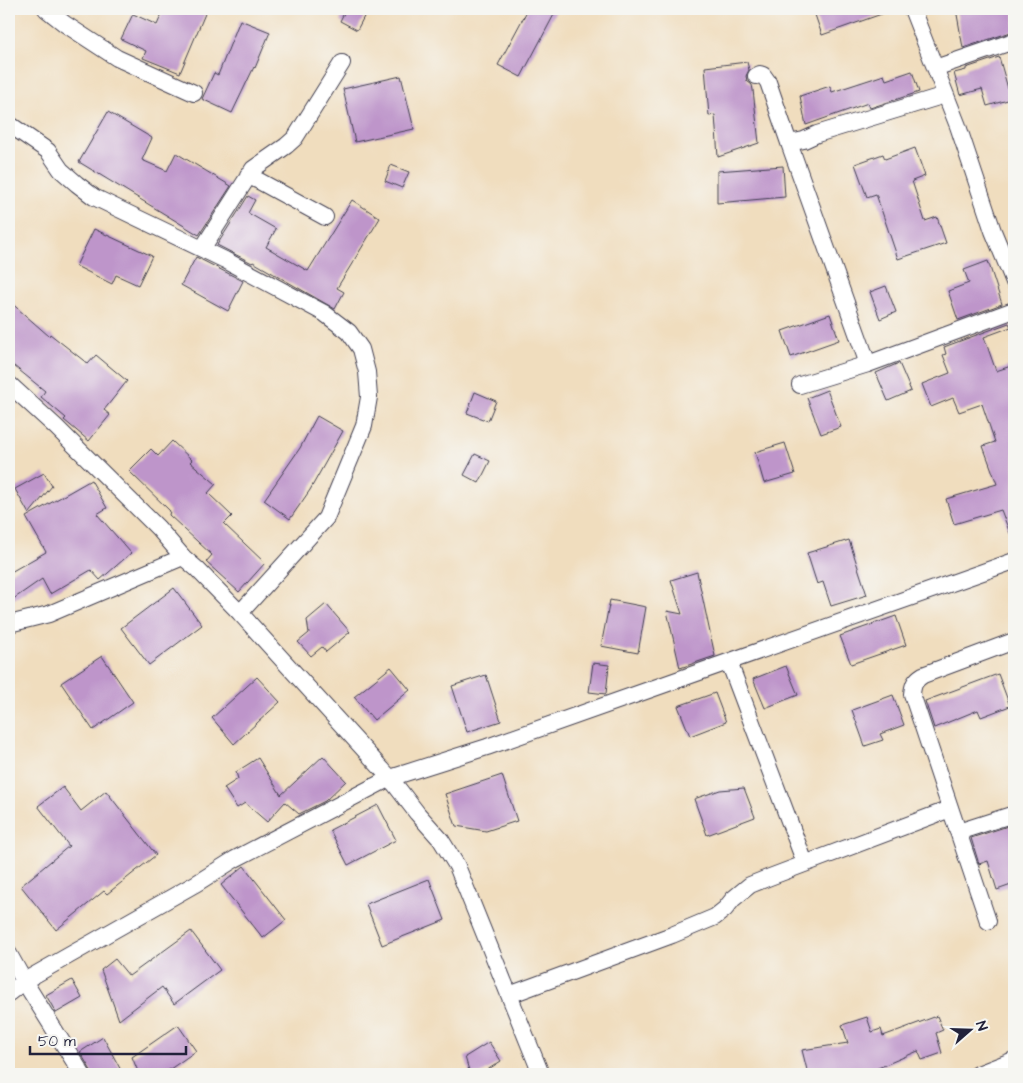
<svg xmlns="http://www.w3.org/2000/svg" width="1023" height="1083" viewBox="0 0 1023 1083" font-family="'Architects Daughter',sans-serif">
	<style>
		.building { fill: #be95ca }
		.lines { fill: none; stroke-linecap: round; stroke-linejoin: round }
		.street-casing { stroke: #413e4f; stroke-width: 18 }
		.street { stroke: #fff; stroke-width: 16 }
	</style>
	<rect width="100%" height="100%" fill="#f6f6f2"/>
	<filter id="ink" filterUnits="userSpaceOnUse"><feTurbulence type="fractalNoise" baseFrequency=".02" numOctaves="2"/><feDisplacementMap in="SourceGraphic" scale="10" xChannelSelector="R" yChannelSelector="G"/><feConvolveMatrix kernelMatrix="1 2 1 2 8 2 1 2 1" color-interpolation-filters="sRGB"/></filter>
	<filter id="wash" filterUnits="userSpaceOnUse"><feTurbulence type="fractalNoise" baseFrequency=".0096" numOctaves="4" result="noise"/><feDisplacementMap in="SourceGraphic" scale="20" xChannelSelector="R" yChannelSelector="G"/><feGaussianBlur stdDeviation="1.12" result="paint"/><feColorMatrix in="noise" values="0 0 0 0 0 0 0 0 0 0 0 0 0 0 0 0 0 1.4 0 .05"/><feComposite in="paint" operator="in"/></filter>
	<g filter="url(#wash)">
		<rect width="100%" height="100%" fill="#f0ddbe"/>
		<g id="blocks">
			<path class="building" d="M 164,9 L 207,9 L 180,73 L 143,58 L 146,51 L 121,39 L 133,14 L 157,25 Z
				M 346,9 L 368,9 L 357,30 L 340,21 Z
				M 528,9 L 557,9 L 521,77 L 498,65 Z
				M 813,9 L 890,9 L 890,11 L 822,35 Z
				M 956,9 L 1014,9 L 1014,31 L 963,48 Z
				M 240,20 L 270,32 L 255,68 L 254,67 L 232,113 L 202,99 L 214,73 L 218,75 Z
				M 999,57 L 1011,99 L 987,106 L 982,89 L 960,95 L 954,73 L 966,70 L 966,68 Z
				M 747,62 L 749,70 L 746,76 L 747,81 L 752,85 L 753,90 L 759,143 L 718,157 L 715,115 L 709,116 L 705,67 Z
				M 912,71 L 919,92 L 870,108 L 868,103 L 806,125 L 800,96 L 830,86 L 832,92 L 884,75 L 886,80 Z
				M 401,76 L 414,129 L 355,142 L 343,89 Z
				M 108,112 L 152,138 L 142,160 L 167,171 L 176,153 L 231,186 L 199,235 L 79,162 Z
				M 915,148 L 925,176 L 912,181 L 925,221 L 937,217 L 946,243 L 898,259 L 876,194 L 867,197 L 855,164 L 883,154 L 885,159 Z
				M 391,165 L 409,172 L 402,188 L 385,181 Z
				M 783,166 L 785,197 L 717,203 L 717,171 Z
				M 248,196 L 255,200 L 248,213 L 276,229 L 266,247 L 308,271 L 352,200 L 380,218 L 337,288 L 344,292 L 335,309 L 253,262 L 252,263 L 217,245 Z
				M 94,229 L 152,256 L 138,285 L 116,275 L 112,284 L 76,266 Z
				M 196,257 L 243,281 L 228,311 L 181,285 Z
				M 988,261 L 1002,304 L 958,320 L 948,291 L 969,283 L 964,270 Z
				M 886,286 L 896,312 L 880,319 L 870,292 Z
				M 9,301 L 49,336 L 50,334 L 88,364 L 96,355 L 127,381 L 104,410 L 110,415 L 89,441 L 64,420 L 66,418 L 41,397 L 45,391 L 9,362 Z
				M 830,314 L 839,340 L 791,357 L 782,331 Z
				M 1009,323 L 1011,327 L 984,337 L 996,371 L 1014,365 L 1014,540 L 1013,541 L 1001,510 L 954,524 L 946,499 L 997,484 L 983,446 L 995,442 L 982,404 L 959,412 L 953,398 L 931,407 L 922,384 L 950,373 L 943,355 L 946,354 L 944,347 Z
				M 899,363 L 911,391 L 888,401 L 876,373 Z
				M 827,390 L 841,427 L 821,434 L 807,398 Z
				M 475,392 L 496,401 L 488,421 L 467,413 Z
				M 317,416 L 343,431 L 310,490 L 290,519 L 264,500 L 300,448 Z
				M 172,441 L 192,460 L 190,462 L 216,484 L 208,493 L 232,516 L 224,524 L 265,563 L 239,592 L 206,562 L 212,555 L 169,515 L 170,511 L 129,471 L 151,449 L 158,456 Z
				M 785,443 L 795,474 L 764,483 L 755,452 Z
				M 475,454 L 490,461 L 479,483 L 464,475 Z
				M 44,473 L 52,486 L 29,514 L 15,489 Z
				M 91,480 L 107,508 L 97,514 L 131,553 L 100,580 L 91,570 L 50,594 L 42,579 L 9,602 L 9,573 L 46,552 L 26,517 Z
				M 849,540 L 867,595 L 831,606 L 823,582 L 817,584 L 807,553 Z
				M 697,572 L 715,656 L 680,668 L 667,611 L 682,614 L 671,580 Z
				M 174,588 L 202,625 L 149,665 L 121,628 Z
				M 610,600 L 646,607 L 638,653 L 601,646 Z
				M 326,604 L 350,632 L 326,652 L 322,647 L 311,656 L 298,642 L 309,633 L 307,620 Z
				M 896,616 L 906,645 L 851,664 L 840,636 Z
				M 102,656 L 133,702 L 93,730 L 61,683 Z
				M 593,663 L 609,665 L 606,694 L 589,692 Z
				M 786,666 L 798,695 L 765,708 L 753,679 Z
				M 391,667 L 410,690 L 374,720 L 354,697 Z
				M 998,674 L 1010,706 L 981,717 L 978,710 L 934,728 L 925,701 Z
				M 486,675 L 501,721 L 467,732 L 452,686 Z
				M 257,677 L 280,702 L 234,744 L 212,718 Z
				M 715,693 L 726,722 L 690,736 L 678,706 Z
				M 893,695 L 904,725 L 880,734 L 883,740 L 865,746 L 852,710 Z
				M 323,756 L 346,781 L 325,801 L 299,814 L 285,802 L 267,822 L 245,803 L 237,808 L 224,788 L 238,779 L 236,772 L 258,758 L 281,795 Z
				M 502,775 L 517,821 L 486,831 L 456,826 L 445,794 Z
				M 63,787 L 81,811 L 106,791 L 156,855 L 107,894 L 104,891 L 56,930 L 21,886 L 69,846 L 38,806 Z
				M 744,788 L 755,817 L 707,835 L 694,799 L 720,790 Z
				M 378,805 L 396,840 L 348,865 L 330,830 Z
				M 1014,824 L 1014,884 L 997,890 L 988,861 L 979,864 L 971,838 Z
				M 244,866 L 286,920 L 263,938 L 221,885 Z
				M 429,879 L 445,920 L 382,945 L 366,904 Z
				M 191,931 L 220,970 L 174,1004 L 162,987 L 119,1020 L 101,970 L 115,959 L 129,976 Z
				M 72,980 L 82,998 L 56,1013 L 46,995 Z
				M 937,1016 L 943,1030 L 936,1033 L 942,1053 L 922,1060 L 918,1051 L 864,1074 L 808,1074 L 802,1050 L 848,1043 L 842,1025 L 867,1017 L 872,1032 L 881,1029 L 883,1036 Z
				M 178,1025 L 196,1051 L 163,1074 L 139,1074 L 132,1057 Z
				M 103,1037 L 123,1074 L 92,1074 L 90,1069 L 80,1052 Z
				M 489,1042 L 501,1061 L 481,1074 L 470,1074 L 465,1057 Z"/>
		</g>
	</g>
	<g filter="url(#ink)">
		<use href="#blocks" fill-opacity="0" stroke="#413e4f" stroke-width="1"/>
		<g class="lines">
			<defs>
				<path id="street" d="M 46,9 L 65,24 L 117,58 L 194,93
					M 912,9 L 958,126 L 993,231 L 1014,282
					M 935,68 L 1014,41
					M 756,76 L 760,74 L 763,75 L 768,82 L 789,143
					M 945,95 L 817,134 L 804,140 L 789,143 L 868,364 L 1014,310
					M 9,124 L 48,151 L 61,170 L 77,184 L 94,197 L 225,260 L 324,313 L 349,332 L 361,349 L 367,372 L 369,397 L 364,426 L 326,518 L 240,613
					M 248,175 L 325,217
					M 202,249 L 253,169 L 286,146 L 295,138 L 342,63
					M 9,384 L 56,427 L 158,528 L 183,557 L 197,569 L 240,613 L 390,778 L 417,813 L 441,840 L 457,866 L 541,1074
					M 800,385 L 868,364
					M 9,624 L 49,614 L 183,557
					M 729,662 L 805,863
					M 958,832 L 1014,814
					M 988,921 L 912,694 C 913,684 915,680 923,675 L 1014,641
					M 9,954 L 24,981 L 9,993
					M 509,995 L 672,935 L 715,917 L 725,909 L 733,899 L 750,885 L 770,877 L 950,809
					M 82,1074 L 24,981 L 197,883 L 235,859 L 390,778 L 487,747 L 1014,561
					M 978,1074 L 1014,1060"/>
			</defs>
			<use href="#street" class="street-casing"/>
			<use href="#street" class="street"/>
		</g>
	</g>
	<rect width="1023" height="1083" fill="none" stroke="#f6f6f2" stroke-width="30"/>
	<g transform="translate(970 1030) rotate(70)" stroke="#f6f6f2" stroke-width="4" paint-order="stroke">
	<path d="M0-4L9 19L0 12L-9 19Z" fill="#22223b"/>
	<text y="-8" font-size="14" font-weight="bold" text-anchor="middle" fill="#22223b">N</text>
	</g>
	<path d="M30 1046v8h156v-8" fill="none" stroke="#22223b" stroke-width="2.5"/>
	<text x="38" y="1046" font-size="15" fill="#22223b" stroke="#f6f6f2" stroke-width="4" paint-order="stroke">50 m</text>
</svg>
